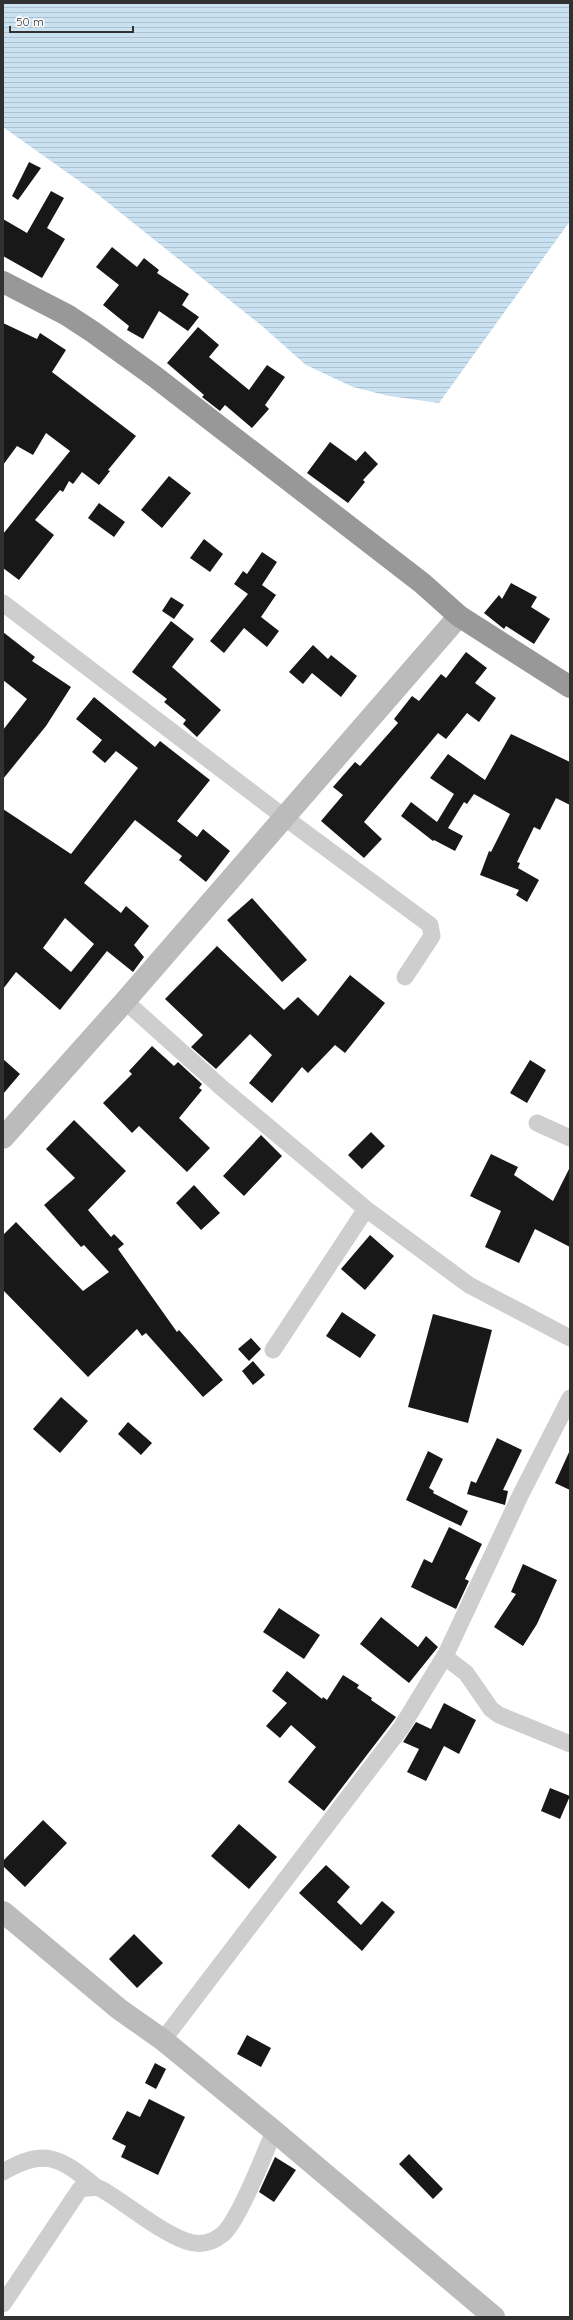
<svg xmlns="http://www.w3.org/2000/svg" width="573" height="2320" viewBox="0 0 573 2320" font-family="Quicksand,sans-serif">
	<style>
		.water { fill: url(#water-rules) }
		.building { fill: #181818; fill-rule: evenodd }
		.lines { fill: none; stroke-linecap: round; stroke-linejoin: round }
		.street { stroke: #cecece; stroke-width: 17 }
		.secondary { stroke: #bbb; stroke-width: 22 }
		.highway { stroke: #989898; stroke-width: 22 }
	</style>
	<defs>
		<pattern id="water-rules" width="6" height="5" patternUnits="userSpaceOnUse"><rect width="6" height="5" fill="#c9e1f0"/><path d="M0 2.5h6" fill="none" stroke="#adc2ce"/></pattern>
	</defs>
	<rect width="100%" height="100%" fill="#fff"/>
	<path class="water" d="M 3,3 L 570,3 L 570,221 L 439,403 L 389,396 L 353,387 L 306,365 L 262,326 L 96,193 L 3,127 Z"/>
	<path class="building" d="M 29,162 L 41,168 L 18,200 L 12,196 Z
		M 51,191 L 64,198 L 47,228 L 65,239 L 42,278 L 3,256 L 3,219 L 27,233 Z
		M 112,247 L 137,267 L 144,258 L 159,270 L 157,273 L 189,294 L 182,305 L 199,317 L 188,331 L 159,311 L 143,339 L 127,330 L 129,326 L 103,305 L 119,285 L 96,267 Z
		M 3,323 L 37,339 L 40,333 L 66,350 L 52,372 L 136,436 L 108,470 L 110,471 L 99,485 L 82,472 L 73,484 L 69,481 L 63,492 L 60,490 L 35,520 L 54,535 L 19,580 L 3,568 L 3,534 L 70,451 L 46,433 L 33,455 L 17,446 L 3,465 Z
		M 198,327 L 219,345 L 209,357 L 249,390 L 267,365 L 285,377 L 265,405 L 269,409 L 252,428 L 225,405 L 220,411 L 202,397 L 204,395 L 167,363 Z
		M 330,442 L 356,461 L 365,451 L 378,464 L 363,480 L 365,482 L 348,503 L 307,473 Z
		M 169,476 L 191,493 L 162,528 L 141,510 Z
		M 99,503 L 125,522 L 114,537 L 88,518 Z
		M 204,539 L 223,554 L 210,572 L 190,558 Z
		M 262,552 L 277,562 L 262,585 L 276,595 L 261,617 L 279,631 L 267,647 L 244,628 L 224,653 L 210,641 L 248,594 L 234,584 L 243,571 L 247,574 Z
		M 511,583 L 537,597 L 531,607 L 550,619 L 534,644 L 506,626 L 504,629 L 484,613 L 499,595 L 502,599 Z
		M 171,597 L 184,605 L 174,619 L 162,611 Z
		M 171,621 L 194,639 L 172,667 L 221,710 L 197,737 L 183,724 L 186,720 L 164,702 L 167,699 L 132,672 Z
		M 3,632 L 35,657 L 32,661 L 71,687 L 46,726 L 3,779 L 3,730 L 27,699 L 3,680 Z
		M 313,645 L 328,659 L 331,655 L 357,676 L 341,697 L 312,673 L 303,684 L 289,672 Z
		M 466,652 L 487,668 L 475,683 L 496,698 L 479,722 L 467,713 L 446,739 L 438,733 L 364,822 L 382,839 L 364,858 L 321,821 L 343,795 L 333,787 L 355,762 L 360,766 L 398,723 L 394,719 L 412,696 L 419,701 L 441,674 L 446,678 Z
		M 94,697 L 155,747 L 160,741 L 210,780 L 177,821 L 197,837 L 203,829 L 230,851 L 206,882 L 179,860 L 182,856 L 135,820 L 84,883 L 121,913 L 126,906 L 149,926 L 134,945 L 144,957 L 133,972 L 107,951 L 60,1010 L 16,972 L 3,989 L 3,809 L 71,854 L 138,768 L 116,751 L 105,763 L 92,752 L 102,740 L 76,719 ZM 65,918 L 94,944 L 71,972 L 43,948 Z
		M 511,734 L 570,762 L 570,805 L 556,798 L 540,830 L 534,827 L 517,862 L 520,863 L 518,868 L 539,880 L 527,902 L 516,895 L 519,890 L 480,875 L 489,851 L 491,852 L 510,814 L 474,794 L 467,804 L 464,802 L 448,828 L 463,836 L 455,851 L 434,840 L 433,841 L 401,816 L 411,802 L 437,822 L 454,794 L 430,778 L 448,754 L 485,780 Z
		M 252,898 L 307,960 L 282,982 L 227,920 Z
		M 217,946 L 284,1010 L 298,997 L 318,1016 L 350,975 L 385,1003 L 345,1053 L 335,1045 L 308,1073 L 302,1067 L 272,1103 L 249,1083 L 272,1055 L 250,1034 L 216,1069 L 191,1047 L 203,1035 L 165,999 Z
		M 152,1046 L 174,1066 L 178,1062 L 202,1084 L 199,1088 L 202,1090 L 179,1118 L 210,1148 L 187,1172 L 139,1126 L 132,1133 L 103,1103 L 132,1074 L 129,1071 Z
		M 3,1059 L 20,1074 L 3,1094 Z
		M 530,1060 L 546,1070 L 527,1103 L 510,1093 Z
		M 74,1120 L 126,1171 L 88,1210 L 111,1237 L 114,1234 L 124,1244 L 118,1249 L 177,1332 L 179,1330 L 223,1380 L 203,1397 L 146,1333 L 142,1336 L 137,1329 L 88,1377 L 3,1290 L 3,1235 L 16,1222 L 83,1291 L 109,1272 L 84,1245 L 81,1247 L 44,1205 L 75,1178 L 46,1149 Z
		M 371,1132 L 385,1146 L 362,1169 L 348,1155 Z
		M 261,1135 L 282,1156 L 244,1196 L 223,1176 Z
		M 491,1154 L 518,1167 L 514,1175 L 553,1201 L 570,1167 L 570,1247 L 535,1229 L 519,1263 L 485,1247 L 501,1211 L 470,1196 Z
		M 194,1185 L 220,1213 L 201,1230 L 176,1203 Z
		M 370,1235 L 394,1256 L 365,1290 L 341,1269 Z
		M 342,1312 L 376,1335 L 360,1358 L 326,1336 Z
		M 433,1314 L 492,1330 L 468,1423 L 408,1407 Z
		M 251,1338 L 261,1349 L 249,1361 L 238,1349 Z
		M 253,1361 L 265,1375 L 253,1385 L 242,1371 Z
		M 61,1397 L 88,1421 L 60,1453 L 33,1429 Z
		M 128,1422 L 152,1443 L 141,1455 L 118,1434 Z
		M 497,1438 L 522,1450 L 503,1490 L 508,1491 L 505,1505 L 467,1494 L 471,1481 L 476,1483 Z
		M 570,1450 L 570,1490 L 555,1483 Z
		M 428,1451 L 443,1459 L 429,1488 L 434,1491 L 433,1493 L 468,1511 L 461,1526 L 406,1500 Z
		M 449,1527 L 482,1544 L 465,1579 L 469,1581 L 456,1609 L 411,1587 L 424,1559 L 432,1563 Z
		M 523,1564 L 557,1580 L 537,1624 L 523,1646 L 494,1627 L 516,1594 L 511,1592 Z
		M 279,1608 L 320,1635 L 304,1659 L 263,1632 Z
		M 381,1617 L 418,1647 L 426,1636 L 438,1647 L 409,1683 L 360,1644 Z
		M 287,1671 L 322,1699 L 323,1697 L 327,1700 L 343,1675 L 359,1685 L 357,1688 L 372,1698 L 371,1700 L 396,1717 L 324,1811 L 288,1782 L 316,1747 L 291,1725 L 280,1738 L 266,1726 L 287,1703 L 272,1691 Z
		M 444,1703 L 476,1720 L 459,1754 L 444,1746 L 426,1781 L 407,1772 L 419,1749 L 403,1742 L 416,1722 L 431,1729 Z
		M 550,1788 L 570,1796 L 560,1819 L 541,1811 Z
		M 43,1820 L 67,1843 L 25,1887 L 3,1866 L 3,1861 Z
		M 239,1824 L 277,1857 L 249,1889 L 211,1856 Z
		M 326,1865 L 350,1887 L 337,1902 L 361,1925 L 382,1901 L 395,1912 L 362,1951 L 299,1893 Z
		M 134,1934 L 163,1963 L 137,1988 L 109,1959 Z
		M 247,2035 L 271,2048 L 261,2067 L 237,2054 Z
		M 155,2063 L 166,2069 L 156,2089 L 145,2083 Z
		M 149,2099 L 185,2117 L 158,2175 L 121,2157 L 126,2146 L 112,2139 L 127,2111 L 140,2117 Z
		M 409,2154 L 443,2189 L 433,2199 L 399,2164 Z
		M 275,2157 L 296,2170 L 274,2202 L 259,2192 Z"/>
	<g class="lines">
		<path class="street" d="M 3,603 L 284,817 L 430,925 L 432,936 L 405,977
			M 125,1001 L 222,1088 L 366,1209 L 469,1285 L 570,1338
			M 537,1123 L 570,1138
			M 273,1350 L 366,1209
			M 445,1657 L 466,1673 L 491,1709 L 499,1715 L 570,1744
			M 163,2040 L 401,1728 L 446,1654 L 520,1496 L 570,1398
			M 3,2172 C 45,2147 61,2158 96,2187
			M 3,2304 L 80,2189 L 96,2187 L 103,2190 C 128,2205 160,2232 186,2241 C 199,2246 212,2243 223,2234 C 239,2220 265,2153 274,2131"/>
		<path class="secondary" d="M 3,1138 L 125,1001 L 459,616
			M 3,1912 L 119,2009 L 163,2040 L 274,2131 L 494,2317"/>
		<path class="highway" d="M 3,282 L 67,315 L 93,332 L 154,376 L 422,583 L 459,616 L 570,687"/>
	</g>
	<rect width="573" height="2320" fill="none" stroke="#313131" stroke-width="8"/>
	<path d="M10 26v6h123v-6" fill="none" stroke="#313131" stroke-width="2"/>
	<text x="16" y="26" font-size="12" fill="#313131" stroke="#ffffff" stroke-width="3" paint-order="stroke">50 m</text>
</svg>
